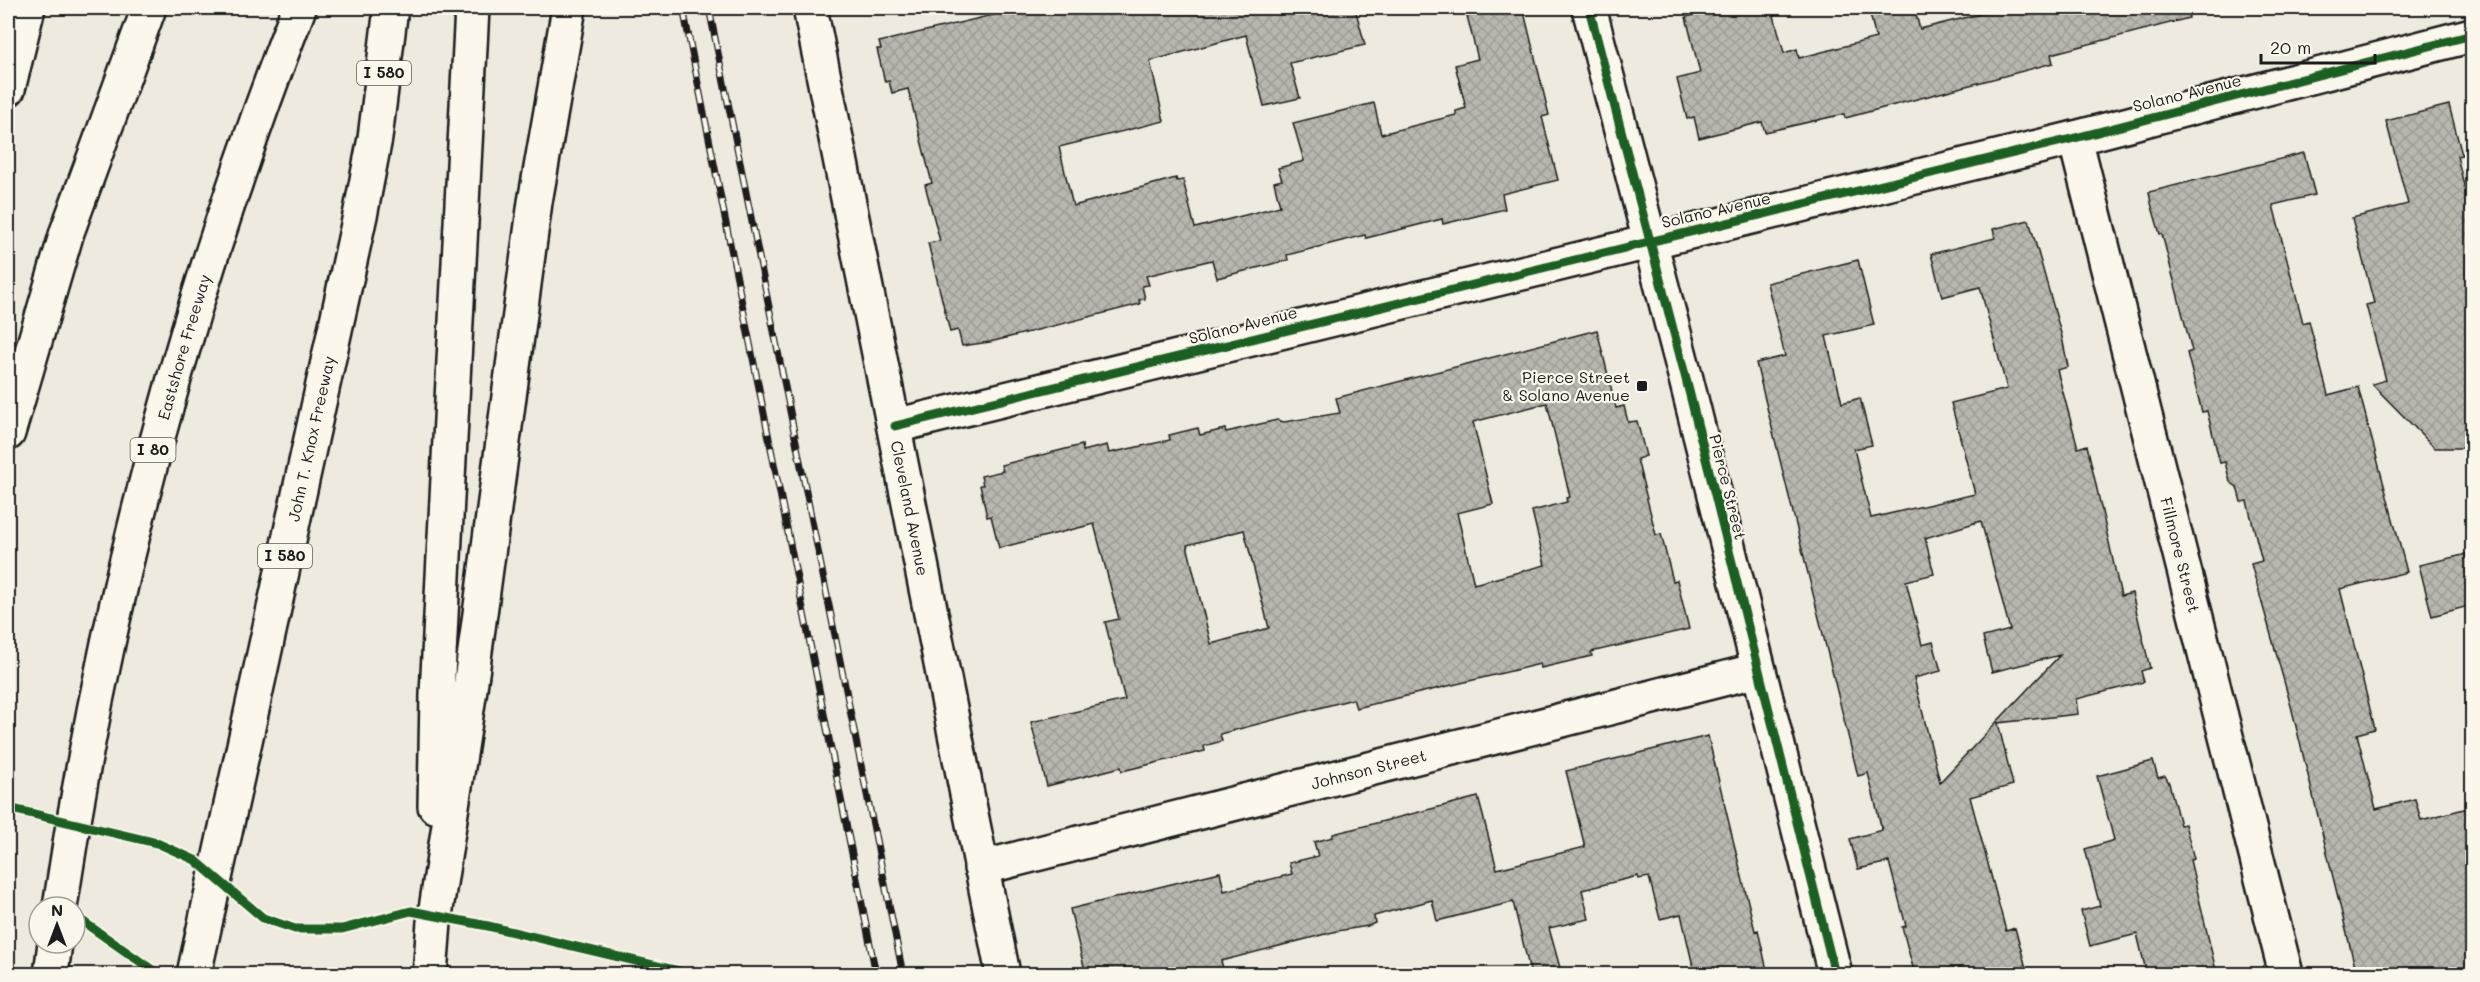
<svg xmlns="http://www.w3.org/2000/svg" width="2480" height="982" viewBox="0 0 2480 982" font-family="Mali,sans-serif">
	<style>
		.building { fill: url(#building-cross-hatch); stroke: #1c1c1c; stroke-width: 1.5; fill-rule: evenodd }
		.lines { fill: none; stroke-linecap: round; stroke-linejoin: round }
		.minor-casing { stroke: #1c1c1c; stroke-width: 38 }
		.highway-casing { stroke: #1c1c1c; stroke-width: 38 }
		.minor { stroke: #fbf7ec; stroke-width: 33 }
		.highway { stroke: #fbf7ec; stroke-width: 33 }
		.rail-casing { stroke: #1c1c1c; stroke-width: 7 }
		.rail { stroke: #fbf7ec; stroke-width: 4.5; stroke-dasharray: 14; stroke-linecap: butt }
		.cycleway-casing { stroke: #fbf7ec; stroke-width: 13 }
		.cycleway { stroke: #1b5e20; stroke-width: 9 }
		.poi-dot { fill: #1c1c1c; stroke: #fbf7ec; stroke-width: 2 }
		.labels { text-anchor: middle; stroke-width: 4.5; stroke-linejoin: round; paint-order: stroke }
		.shield { fill: #fbf7ec; stroke: #5f5e5a; stroke-width: 1.5 }
		.shield-label { font-size: 15px; font-weight: bold; fill: #1c1c1c }
		.street-label { font-size: 16px; fill: #1c1c1c; stroke: #fbf7ec }
		.poi-label { font-size: 16px; fill: #1c1c1c; stroke: #fbf7ec; text-anchor: end }
	</style>
	<defs>
		<pattern id="building-cross-hatch" width="8" height="8" patternUnits="userSpaceOnUse" patternTransform="scale(1.5)"><rect width="8" height="8" fill="#b9b6af"/><path d="M0 0l8 8M0 8l8-8" fill="none" stroke="#9e9c96"/></pattern>
	</defs>
	<rect width="100%" height="100%" fill="#eeeadf"/>
	<filter id="ink" filterUnits="userSpaceOnUse"><feTurbulence type="fractalNoise" baseFrequency=".0167" numOctaves="2"/><feDisplacementMap in="SourceGraphic" scale="12" xChannelSelector="R" yChannelSelector="G"/><feConvolveMatrix kernelMatrix="1 2 1 2 8 2 1 2 1" color-interpolation-filters="sRGB"/></filter>
	<g filter="url(#ink)">
		<path class="building" d="M 1022,8 L 1355,8 L 1365,45 L 1290,63 L 1300,98 L 1264,106 L 1246,35 L 1150,61 L 1164,121 L 1059,147 L 1073,206 L 1176,178 L 1177,181 L 1183,180 L 1195,228 L 1280,206 L 1274,182 L 1282,180 L 1278,168 L 1304,161 L 1293,123 L 1374,103 L 1381,134 L 1456,115 L 1456,111 L 1466,108 L 1455,65 L 1478,59 L 1465,8 L 1523,8 L 1549,115 L 1542,117 L 1558,180 L 1502,194 L 1505,209 L 1443,224 L 1442,219 L 1366,238 L 1365,235 L 1287,255 L 1288,260 L 1217,278 L 1212,260 L 1146,276 L 1149,285 L 1142,286 L 1145,299 L 1139,300 L 1140,304 L 990,342 L 962,346 L 958,330 L 950,332 L 928,243 L 940,241 L 925,185 L 932,183 L 908,89 L 892,93 L 889,81 L 885,82 L 877,49 L 881,49 L 879,42 Z
			M 1723,8 L 1772,8 L 1784,53 L 1797,49 L 1799,58 L 1876,38 L 1870,14 L 1898,8 L 1914,8 L 1920,29 L 2004,8 L 2188,8 L 2189,18 L 2051,54 L 2053,63 L 1845,118 L 1844,114 L 1765,132 L 1762,122 L 1699,138 L 1694,117 L 1687,119 L 1677,79 L 1700,73 L 1686,17 Z
			M 2449,105 L 2462,155 L 2457,156 L 2472,219 L 2472,448 L 2435,448 L 2372,384 L 2386,380 L 2366,305 L 2374,303 L 2352,218 L 2408,204 L 2386,121 Z
			M 2304,153 L 2315,195 L 2273,205 L 2303,323 L 2309,321 L 2328,395 L 2358,387 L 2407,572 L 2340,589 L 2375,729 L 2357,734 L 2376,809 L 2415,799 L 2421,820 L 2472,807 L 2472,975 L 2357,975 L 2291,706 L 2251,564 L 2262,561 L 2247,501 L 2241,502 L 2237,487 L 2230,482 L 2225,462 L 2220,463 L 2207,411 L 2202,412 L 2187,353 L 2192,351 L 2162,234 L 2160,234 L 2151,203 L 2149,192 Z
			M 2029,220 L 2062,337 L 2068,367 L 2057,370 L 2078,448 L 2087,445 L 2121,596 L 2132,593 L 2150,668 L 2141,671 L 2144,682 L 2076,699 L 2078,714 L 1998,723 L 2013,785 L 1970,797 L 2006,931 L 2015,928 L 2028,975 L 1915,975 L 1902,927 L 1906,926 L 1889,862 L 1858,869 L 1850,839 L 1882,830 L 1868,773 L 1858,776 L 1756,363 L 1785,356 L 1767,283 L 1858,260 L 1874,325 L 1826,336 L 1842,403 L 1860,398 L 1872,445 L 1854,449 L 1871,518 L 1975,494 L 1951,403 L 2007,389 L 1980,287 L 1942,297 L 1931,254 L 1995,238 L 1993,229 ZM 1981,521 L 2010,630 L 1983,637 L 1992,672 L 2060,655 L 1940,782 L 1914,678 L 1941,671 L 1933,642 L 1922,645 L 1906,581 L 1934,574 L 1925,538 Z
			M 1597,330 L 1616,408 L 1624,406 L 1628,422 L 1637,421 L 1646,456 L 1637,459 L 1656,535 L 1661,534 L 1673,581 L 1677,580 L 1689,629 L 1591,652 L 1592,656 L 1541,668 L 1540,664 L 1356,708 L 1353,699 L 1220,734 L 1222,741 L 1204,746 L 1205,751 L 1122,771 L 1121,767 L 1047,786 L 1031,722 L 1125,700 L 1105,622 L 1119,619 L 1094,524 L 999,548 L 991,516 L 987,517 L 980,485 L 983,485 L 981,476 L 1003,471 L 1001,465 L 1082,445 L 1083,451 L 1107,445 L 1109,453 L 1170,440 L 1169,435 L 1198,428 L 1200,435 L 1225,429 L 1226,432 L 1277,420 L 1284,422 L 1340,413 L 1336,398 ZM 1547,403 L 1570,497 L 1566,498 L 1567,502 L 1532,511 L 1545,565 L 1474,584 L 1457,513 L 1493,504 L 1473,422 ZM 1244,530 L 1269,628 L 1211,644 L 1187,545 Z
			M 2472,553 L 2472,605 L 2432,616 L 2419,565 Z
			M 1708,736 L 1755,931 L 1758,930 L 1768,975 L 1695,975 L 1681,914 L 1660,919 L 1649,877 L 1639,879 L 1638,876 L 1582,890 L 1589,919 L 1549,928 L 1562,975 L 1531,975 L 1513,902 L 1437,921 L 1432,900 L 1374,916 L 1375,923 L 1368,926 L 1337,931 L 1221,961 L 1225,975 L 1086,975 L 1070,909 L 1220,872 L 1224,891 L 1292,874 L 1289,863 L 1318,856 L 1314,842 L 1333,837 L 1333,834 L 1478,797 L 1497,869 L 1585,847 L 1566,771 Z
			M 2153,761 L 2158,778 L 2165,776 L 2169,783 L 2180,825 L 2185,824 L 2194,859 L 2190,860 L 2217,975 L 2147,975 L 2137,934 L 2090,946 L 2081,911 L 2100,906 L 2085,849 L 2114,840 L 2097,776 Z"/>
		<g class="lines">
			<defs>
				<g id="minor">
					<path id="s1" d="M 810,8 L 1003,974"/>
					<path d="M 1589,8 L 1685,375 L 1835,974"/>
					<path id="s2" d="M 2075,138 L 2286,974"/>
					<path d="M 895,426 L 2075,138 L 2472,35"/>
					<path id="s3" d="M 981,868 L 1758,670"/>
				</g>
				<g id="highway">
					<path d="M 8,89 L 28,8"/>
					<path d="M 8,433 L 67,232 L 149,8"/>
					<path d="M 435,806 L 437,694 L 472,8"/>
					<path id="s4" d="M 60,907 C 106,598 186,298 299,8"/>
					<path d="M 51,974 L 55,943"/>
					<path id="s5" d="M 194,974 L 361,211 L 375,138 L 391,8"/>
					<path d="M 430,974 L 434,922 L 469,696 L 535,202 L 569,8"/>
				</g>
			</defs>
			<use href="#minor" class="minor-casing"/>
			<use href="#highway" class="highway-casing"/>
			<use href="#minor" class="minor"/>
			<use href="#highway" class="highway"/>
			<defs>
				<path id="rail" d="M 683,8 L 876,974
					M 709,8 L 903,974"/>
			</defs>
			<use href="#rail" class="rail-casing"/>
			<use href="#rail" class="rail"/>
			<defs>
				<path id="cycleway" d="M 1589,8 L 1685,375 L 1835,974
					M 895,426 L 2075,138 L 2472,35
					M 8,808 L 157,843 L 195,860 L 263,918 L 295,929 L 342,929 L 411,911 L 488,926 L 691,974
					M 75,916 L 158,974"/>
			</defs>
			<use href="#cycleway" class="cycleway-casing"/>
			<use href="#cycleway" class="cycleway"/>
		</g>
	</g>
	<rect class="poi-dot" x="1636" y="380" width="12" height="12" rx="3"/>
	<g class="labels">
		<g class="shield">
			<rect x="357" y="61" width="54" height="24" rx="4.5"/>
			<rect x="130.5" y="438" width="45" height="24" rx="4.5"/>
			<rect x="258" y="544" width="54" height="24" rx="4.5"/>
		</g>
		<g class="shield-label">
			<text x="384" y="78">I 580</text>
			<text x="153" y="455">I 80</text>
			<text x="285" y="561">I 580</text>
		</g>
		<g class="street-label">
			<text transform="translate(2187 93) rotate(-14)" y="6">Solano Avenue</text>
			<text transform="translate(1716 210) rotate(-13)" y="6">Solano Avenue</text>
			<text transform="translate(1243 325) rotate(-14)" y="6">Solano Avenue</text>
			<text dy="6" stroke="none"><textPath href="#s4" startOffset="574">Eastshore Freeway</textPath></text>
			<text dy="6" stroke="none"><textPath href="#s5" startOffset="548">John T. Knox Freeway</textPath></text>
			<text transform="translate(1728 487) rotate(76)" y="6">Pierce Street</text>
			<text dy="6" stroke="none"><textPath href="#s1" startOffset="510">Cleveland Avenue</textPath></text>
			<text dy="6" stroke="none"><textPath href="#s2" startOffset="430">Fillmore Street</textPath></text>
			<text dy="6" stroke="none"><textPath href="#s3" startOffset="400">Johnson Street</textPath></text>
		</g>
		<g class="poi-label">
			<text x="1630" y="383">Pierce Street<tspan x="1630" dy="18">&amp; Solano Avenue</tspan></text>
		</g>
	</g>
	<rect width="2480" height="982" fill="none" stroke="#fbf7ec" stroke-width="30"/>
	<rect x="15" y="15" width="2450" height="952" fill="none" stroke="#1c1c1c" stroke-width="2" filter="url(#ink)"/>
	<g transform="translate(57 925)"><circle r="28" fill="#fbf7ec" stroke="#a29f99" stroke-width="1.5"/>
	<path d="M0-4.5L10 22L0 15L-10 22Z" fill="#1c1c1c"/>
	<text y="-9" font-size="16" font-weight="bold" text-anchor="middle" fill="#1c1c1c">N</text>
	</g>
	<path d="M2261 54v9h114v-9" fill="none" stroke="#1c1c1c" stroke-width="3"/>
	<text x="2270" y="54" font-size="18" fill="#1c1c1c" stroke="#fbf7ec" stroke-width="4.5" paint-order="stroke">20 m</text>
</svg>
